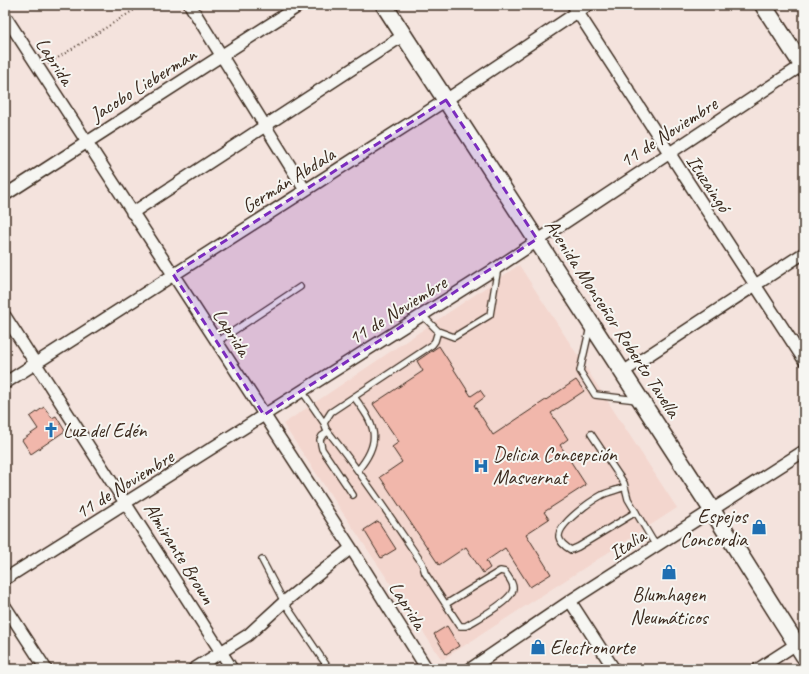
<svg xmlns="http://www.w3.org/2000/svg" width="809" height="674" viewBox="0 0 809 674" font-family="Caveat,sans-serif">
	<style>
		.built { fill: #f3d6ce }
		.building { fill: #f1b7ab; stroke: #3b2a1e }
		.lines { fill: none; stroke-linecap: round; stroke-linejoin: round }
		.lane-casing { stroke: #3b2a1e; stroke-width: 8 }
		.street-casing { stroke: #3b2a1e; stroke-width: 14 }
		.secondary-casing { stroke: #3b2a1e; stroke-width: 19 }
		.path { stroke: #3b2a1e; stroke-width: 2; stroke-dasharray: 1 3; stroke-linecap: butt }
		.lane { stroke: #f6f6f2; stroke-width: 5.5 }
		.street { stroke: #f6f6f2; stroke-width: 11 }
		.secondary { stroke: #f6f6f2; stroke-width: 16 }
		.marked { fill: #7b2cbf; fill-opacity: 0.2; stroke: #7b2cbf; stroke-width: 3; stroke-dasharray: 8 5; stroke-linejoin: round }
		.labels { text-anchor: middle; stroke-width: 4; stroke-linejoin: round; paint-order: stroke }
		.street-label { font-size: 20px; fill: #3b2a1e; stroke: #f6f6f2 }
		.poi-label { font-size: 20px; fill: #3b2a1e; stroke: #f6f6f2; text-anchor: start }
	</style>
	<rect width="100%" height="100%" fill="#f4e3dd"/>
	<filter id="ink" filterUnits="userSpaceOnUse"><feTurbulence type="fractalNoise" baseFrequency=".025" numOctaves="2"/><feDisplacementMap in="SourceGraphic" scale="8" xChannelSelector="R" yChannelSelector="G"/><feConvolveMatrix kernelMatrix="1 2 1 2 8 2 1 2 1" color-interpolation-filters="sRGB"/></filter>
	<g filter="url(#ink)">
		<path class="built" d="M 519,265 L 677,508 L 442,660 L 283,424 Z"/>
		<path class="building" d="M 439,346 L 471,396 L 480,390 L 485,397 L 474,405 L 493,435 L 576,380 L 584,391 L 551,413 L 568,439 L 560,445 L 586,485 L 544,512 L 549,519 L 526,534 L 551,574 L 530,587 L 505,548 L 486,561 L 490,568 L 483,573 L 466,547 L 439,565 L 380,477 L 402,462 L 392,447 L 399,442 L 373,404 L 423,371 L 417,361 Z
			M 44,407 L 52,418 L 56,416 L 65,431 L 31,454 L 22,440 L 38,429 L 30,417 Z
			M 378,521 L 396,549 L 381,558 L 364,530 Z
			M 447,626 L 459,646 L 446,654 L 434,634 Z"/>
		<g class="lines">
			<defs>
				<path id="lane" d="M 422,315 L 438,331 L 454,337 L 490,315 L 498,267
					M 590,327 L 580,371 L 595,395 L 637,400
					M 438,331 L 435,341 L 432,345 L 331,412 L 324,423 L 326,429 C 361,472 391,518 422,563 L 425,573 L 460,626 L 466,626 C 477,619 512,601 513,589 C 514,583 508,577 505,572 L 500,571 L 446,604
					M 217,342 L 300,287
					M 302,391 L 324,423
					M 354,397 C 375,425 383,440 358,470
					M 328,432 L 322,436 L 320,440 L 322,449 L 353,495
					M 591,434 L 624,483 L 628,499 L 656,546
					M 625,487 C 618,490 607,492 602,495 C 591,501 558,524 559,537 C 560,543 566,547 571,550 L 578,547 L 636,512
					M 262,560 L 284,602 L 329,669"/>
				<path id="street" d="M 190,5 L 305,190
					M 573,5 L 804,360
					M 5,16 L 351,548 L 427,669
					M 5,195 L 300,5
					M 132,213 L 404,35
					M 5,316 L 232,669
					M 623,372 L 804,253
					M 5,383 L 446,100 L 588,5
					M 5,579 L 498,267 L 804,64
					M 570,601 L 614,669
					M 5,606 L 46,669
					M 194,669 L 248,635 L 284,602 L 351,548
					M 470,669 L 570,601 L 804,451
					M 758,669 L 804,639"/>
				<path id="secondary" d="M 384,5 L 712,510 L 804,656
					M 763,5 L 804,68"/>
			</defs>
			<use href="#lane" class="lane-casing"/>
			<use href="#street" class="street-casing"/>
			<use href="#secondary" class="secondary-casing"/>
			<path class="path" d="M 48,64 L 142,5"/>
			<use href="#lane" class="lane"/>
			<use href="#street" class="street"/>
			<use href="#secondary" class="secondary"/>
		</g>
	</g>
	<path class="marked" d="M 446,100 L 537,239 L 264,415 L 173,274 Z"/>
	<defs>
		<symbol id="church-bare" viewBox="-9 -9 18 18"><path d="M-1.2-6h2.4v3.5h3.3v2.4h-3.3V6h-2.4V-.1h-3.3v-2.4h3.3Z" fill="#1f6fb2" stroke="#f6f6f2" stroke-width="2.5" paint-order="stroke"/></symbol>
		<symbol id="hospital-bare" viewBox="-9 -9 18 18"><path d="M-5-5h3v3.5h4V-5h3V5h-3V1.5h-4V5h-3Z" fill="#1f6fb2" stroke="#f6f6f2" stroke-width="2.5" paint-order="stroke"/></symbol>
		<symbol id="shop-bare" viewBox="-9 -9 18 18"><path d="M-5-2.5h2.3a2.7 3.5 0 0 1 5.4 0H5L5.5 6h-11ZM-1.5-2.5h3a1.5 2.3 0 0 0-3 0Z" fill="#1f6fb2" stroke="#f6f6f2" stroke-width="2.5" paint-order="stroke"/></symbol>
	</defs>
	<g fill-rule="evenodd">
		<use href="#church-bare" x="40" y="419" width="22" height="22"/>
		<use href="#hospital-bare" x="470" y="455" width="22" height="22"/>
		<use href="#shop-bare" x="748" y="516" width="22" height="22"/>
		<use href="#shop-bare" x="658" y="561" width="22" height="22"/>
		<use href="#shop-bare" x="527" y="636" width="22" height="22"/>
	</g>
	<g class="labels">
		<g class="street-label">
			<text transform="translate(55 61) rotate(57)" y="7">Laprida</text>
			<text transform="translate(143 84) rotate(-32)" y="7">Jacobo Lieberman</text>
			<text transform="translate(668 132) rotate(-33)" y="7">11 de Noviembre</text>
			<text transform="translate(288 180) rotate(-32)" y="7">Germán Abdala</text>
			<text transform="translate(709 183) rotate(57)" y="7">Ituzaingó</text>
			<text transform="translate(397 310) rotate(-32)" y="7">11 de Noviembre</text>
			<text transform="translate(613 318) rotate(57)" y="7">Avenida Monseñor Roberto Tavella</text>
			<text transform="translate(232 332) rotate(57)" y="7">Laprida</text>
			<text transform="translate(124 484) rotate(-32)" y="7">11 de Noviembre</text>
			<text transform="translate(627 544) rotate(-33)" y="7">Italia</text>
			<text transform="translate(180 553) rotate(58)" y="7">Almirante Brown</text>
			<text transform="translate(408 605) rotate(58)" y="7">Laprida</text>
		</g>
		<g class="poi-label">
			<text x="63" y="437">Luz del Edén</text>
			<text x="493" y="461">Delicia Concepción<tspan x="493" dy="23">Masvernat</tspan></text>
			<text x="747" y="523" text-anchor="end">Espejos<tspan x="747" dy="23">Concordia</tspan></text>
			<text x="669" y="601" text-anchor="middle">Blumhagen<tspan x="669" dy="23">Neumáticos</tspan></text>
			<text x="550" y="654">Electronorte</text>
		</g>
	</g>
	<rect width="809" height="674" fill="none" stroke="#f6f6f2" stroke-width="20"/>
	<rect x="10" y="10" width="789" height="654" fill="none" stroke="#3b2a1e" stroke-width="1.5" filter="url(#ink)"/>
</svg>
